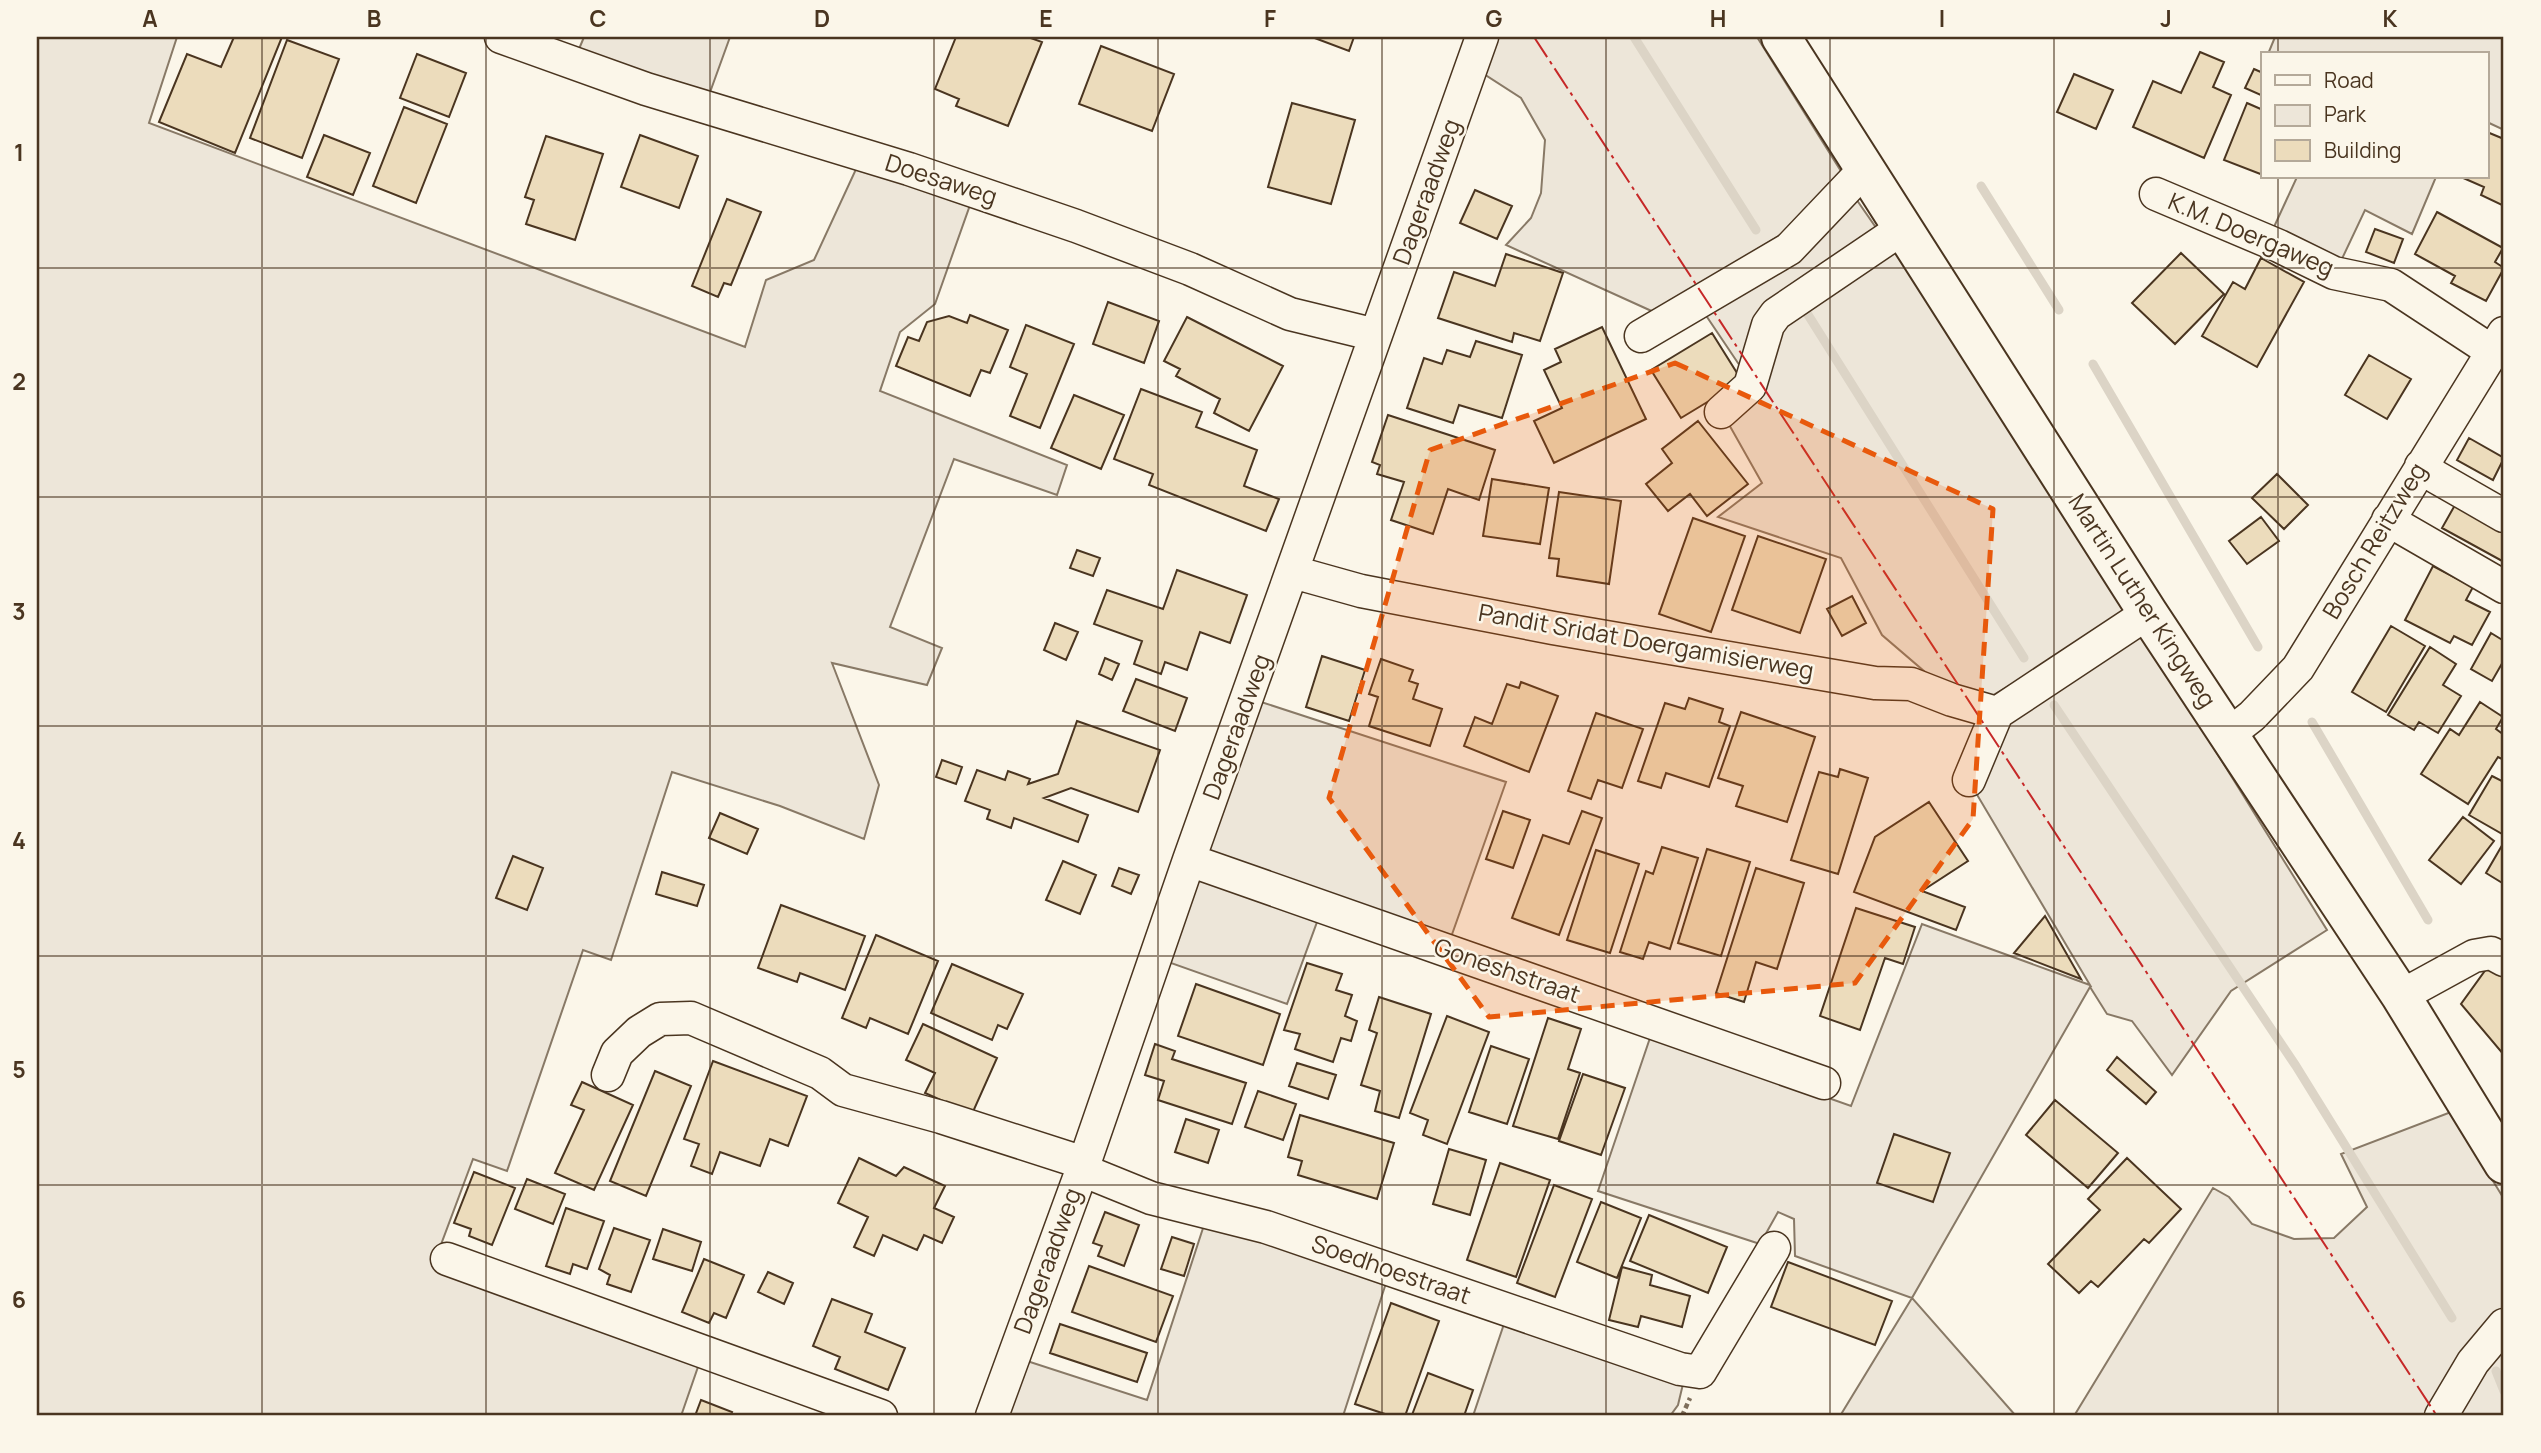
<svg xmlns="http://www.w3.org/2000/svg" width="2541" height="1453" viewBox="0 0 2541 1453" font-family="Manrope,sans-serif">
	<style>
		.green { fill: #ede6d9; stroke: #887966; stroke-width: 2 }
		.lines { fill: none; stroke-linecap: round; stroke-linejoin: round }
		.stream { stroke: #dcd4c6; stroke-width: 9 }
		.building { fill: #ecdcbc; stroke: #4a3520; stroke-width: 2 }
		.minor-casing { stroke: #4a3520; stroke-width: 35 }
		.major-casing { stroke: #4a3520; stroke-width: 42 }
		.path { stroke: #7f6f5c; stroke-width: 4.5; stroke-dasharray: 5 3.5; stroke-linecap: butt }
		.minor { stroke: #fbf6e9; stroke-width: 32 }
		.major { stroke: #fbf6e9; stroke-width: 38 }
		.power { stroke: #c62828; stroke-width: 2; stroke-dasharray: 24 5 3.5 5; stroke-linecap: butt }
		.marked { fill: #e8590c; fill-opacity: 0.2; stroke: #e8590c; stroke-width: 5; stroke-dasharray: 14 9; stroke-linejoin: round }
		.grid { fill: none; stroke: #4a3520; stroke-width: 2; stroke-opacity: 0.55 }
		.labels { text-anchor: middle; stroke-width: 5; stroke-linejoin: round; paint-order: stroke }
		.street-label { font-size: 24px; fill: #4a3520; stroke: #fbf6e9 }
		.neatline { fill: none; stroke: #4a3520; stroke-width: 2.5 }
		.grid-label { font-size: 23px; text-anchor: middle; font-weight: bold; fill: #4a3520 }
	</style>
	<rect width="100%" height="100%" fill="#fbf6e9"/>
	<path class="green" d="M 37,37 L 177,37 L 149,123 L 745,347 L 766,280 L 814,260 L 857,167 L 970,205 L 935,304 L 900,332 L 880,391 L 1067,465 L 1057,495 L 954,459 L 890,627 L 942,648 L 927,685 L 832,663 L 879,785 L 864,839 L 780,806 L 672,772 L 611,960 L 583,950 L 507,1171 L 473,1159 L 433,1266 L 700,1361 L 681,1416 L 37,1416 Z
		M 584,37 L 730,37 L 709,95 L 579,49 Z
		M 1497,37 L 1757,37 L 1844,176 L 1785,232 L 1656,313 L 1506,245 L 1531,218 L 1541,193 L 1545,140 L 1521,98 L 1484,74 Z
		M 2275,37 L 2504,37 L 2504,130 L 2487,122 L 2487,54 L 2268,54 Z
		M 2297,177 L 2436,177 L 2412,234 L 2365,210 L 2340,263 L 2273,229 Z
		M 1854,196 L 1879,232 L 1742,369 L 1703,311 Z
		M 1892,247 L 2128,615 L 1985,700 L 1938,683 L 1882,635 L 1841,558 L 1718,517 L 1762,483 L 1727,421 L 1771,337 L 1792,315 Z
		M 2141,631 L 2327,930 L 2231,991 L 2172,1075 L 2132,1021 L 2107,1014 L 2090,987 L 1912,1298 L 2016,1416 L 1840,1416 L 1912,1298 L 1795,1256 L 1794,1219 L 1778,1212 L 1760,1244 L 1598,1191 L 1651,1035 L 1851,1106 L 1922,924 L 2090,985 L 1976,793 L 2005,719 Z
		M 1258,701 L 1506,782 L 1450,940 L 1205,854 Z
		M 1197,876 L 1317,922 L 1287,1004 L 1168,962 Z
		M 2451,1112 L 2504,1199 L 2504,1307 L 2468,1353 L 2430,1416 L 2315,1414 L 2313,1416 L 2074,1416 L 2213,1188 L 2229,1197 L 2252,1224 L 2294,1239 L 2334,1238 L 2367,1207 L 2341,1154 Z
		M 1205,1222 L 1387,1280 L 1343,1416 L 1004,1416 L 1024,1360 L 1147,1400 Z
		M 1505,1321 L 1683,1384 L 1678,1405 L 1670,1416 L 1473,1416 Z
		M 2504,1341 L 2504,1416 L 2453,1416 Z"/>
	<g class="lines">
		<path class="stream" d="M 1634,37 L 1756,230
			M 1981,186 L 2059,310
			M 1805,310 L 2024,658
			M 2093,364 L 2258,647
			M 2054,705 L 2296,1066 L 2452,1318
			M 2312,722 L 2428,920
			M 2496,1371 L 2504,1391"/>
	</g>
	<path class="building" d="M 234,37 L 282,37 L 235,153 L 159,122 L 187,54 L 221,67 Z
		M 956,37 L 1028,37 L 1042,42 L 1008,126 L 956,106 L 959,99 L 935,89 Z
		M 1312,37 L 1354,37 L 1349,51 Z
		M 287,40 L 339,59 L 302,158 L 250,138 Z
		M 1101,46 L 1174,74 L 1152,131 L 1079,104 Z
		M 2200,52 L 2224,62 L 2213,87 L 2231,95 L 2204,158 L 2133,127 L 2153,81 L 2181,93 Z
		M 417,54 L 466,73 L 449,117 L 400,98 Z
		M 2254,69 L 2263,73 L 2263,96 L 2245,88 Z
		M 2074,74 L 2113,90 L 2096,129 L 2057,112 Z
		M 1292,103 L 1355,120 L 1331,204 L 1268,187 Z
		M 2247,103 L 2263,110 L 2263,175 L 2224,160 Z
		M 404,107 L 447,124 L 416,203 L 373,186 Z
		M 2487,132 L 2504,139 L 2504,206 L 2481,195 L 2484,187 L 2461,177 L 2487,177 Z
		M 324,135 L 370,153 L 353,195 L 307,177 Z
		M 640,135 L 698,156 L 679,208 L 621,187 Z
		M 546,136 L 603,154 L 575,240 L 526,224 L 534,200 L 525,197 Z
		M 1475,190 L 1512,206 L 1497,239 L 1460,223 Z
		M 727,199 L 761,212 L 731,285 L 724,283 L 718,297 L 692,286 Z
		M 2437,212 L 2503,248 L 2495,262 L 2504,268 L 2486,301 L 2451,283 L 2455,276 L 2415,254 Z
		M 2375,229 L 2403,239 L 2394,263 L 2366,252 Z
		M 2181,253 L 2224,294 L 2175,344 L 2132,303 Z
		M 1506,254 L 1563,273 L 1540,341 L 1514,333 L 1512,342 L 1438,318 L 1454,272 L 1495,286 Z
		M 2261,258 L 2304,282 L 2257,367 L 2202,336 L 2233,282 L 2245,289 Z
		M 1108,302 L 1159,321 L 1144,363 L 1093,344 Z
		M 970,315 L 1008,330 L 990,373 L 981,370 L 970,396 L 896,366 L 908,337 L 919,341 L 927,322 L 949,316 L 967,323 Z
		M 1187,317 L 1283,366 L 1249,431 L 1214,413 L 1220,399 L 1176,376 L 1180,369 L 1164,361 Z
		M 1026,325 L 1074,344 L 1040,428 L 1010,416 L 1027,374 L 1010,367 Z
		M 1602,327 L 1646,419 L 1554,463 L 1534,421 L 1562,408 L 1544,370 L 1561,362 L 1555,349 Z
		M 1712,333 L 1742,381 L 1681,418 L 1651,370 Z
		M 1476,341 L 1522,355 L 1502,418 L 1459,405 L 1453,423 L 1407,408 L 1424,358 L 1442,364 L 1447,350 L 1470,357 Z
		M 2369,355 L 2411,379 L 2387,419 L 2345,395 Z
		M 1141,389 L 1202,412 L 1196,427 L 1257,450 L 1244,486 L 1279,499 L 1266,531 L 1149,485 L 1153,474 L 1114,459 Z
		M 1074,395 L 1124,415 L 1101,469 L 1051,448 Z
		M 1388,415 L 1495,450 L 1479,500 L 1448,489 L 1433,534 L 1391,520 L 1404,482 L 1377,474 L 1380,465 L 1372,462 Z
		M 1698,421 L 1748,484 L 1707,516 L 1690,494 L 1668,511 L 1646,484 L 1672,463 L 1662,449 Z
		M 2469,438 L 2504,458 L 2493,480 L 2457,460 Z
		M 2277,474 L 2308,505 L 2284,529 L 2252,498 Z
		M 1492,479 L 1549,488 L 1540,544 L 1483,536 Z
		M 1559,492 L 1621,501 L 1609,584 L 1557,576 L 1559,559 L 1549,558 Z
		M 2455,505 L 2504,532 L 2504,562 L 2442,528 Z
		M 2261,517 L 2279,541 L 2247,564 L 2229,541 Z
		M 1693,518 L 1745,536 L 1711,632 L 1659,614 Z
		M 1758,536 L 1826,559 L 1800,633 L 1732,610 Z
		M 1077,550 L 1100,558 L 1093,576 L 1070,568 Z
		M 2433,566 L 2473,587 L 2466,600 L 2490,612 L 2472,645 L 2454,636 L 2450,643 L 2405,620 Z
		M 1177,570 L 1247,595 L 1230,643 L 1200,632 L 1187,670 L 1165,662 L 1161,674 L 1134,664 L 1142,641 L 1094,624 L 1107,590 L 1163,609 Z
		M 1852,596 L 1866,623 L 1842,636 L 1827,609 Z
		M 1055,623 L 1078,632 L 1066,660 L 1044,650 Z
		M 2391,626 L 2425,646 L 2386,712 L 2352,692 Z
		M 2491,633 L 2504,641 L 2504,660 L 2492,681 L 2471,669 Z
		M 2430,647 L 2456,664 L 2443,685 L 2461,696 L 2438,733 L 2419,722 L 2414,730 L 2388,715 Z
		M 1322,656 L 1365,670 L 1349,721 L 1306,707 Z
		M 1105,658 L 1119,664 L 1112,680 L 1099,674 Z
		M 1381,659 L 1413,670 L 1409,681 L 1418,684 L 1413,699 L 1442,709 L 1430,746 L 1369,726 L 1378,697 L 1369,694 Z
		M 1136,679 L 1187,698 L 1175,731 L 1123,711 Z
		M 1521,682 L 1558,696 L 1529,772 L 1464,746 L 1475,717 L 1492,724 L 1507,684 L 1519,688 Z
		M 1689,698 L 1723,709 L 1719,722 L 1730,726 L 1709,787 L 1666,773 L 1661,788 L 1638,781 L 1665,703 L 1685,709 Z
		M 2480,702 L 2503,717 L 2496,729 L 2504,735 L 2504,757 L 2502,759 L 2498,757 L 2468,804 L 2421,774 L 2450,729 L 2459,735 Z
		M 1741,712 L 1815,737 L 1787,822 L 1736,806 L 1743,786 L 1718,778 Z
		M 1596,713 L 1643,729 L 1622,788 L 1598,780 L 1591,799 L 1568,791 Z
		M 1077,721 L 1160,750 L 1138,812 L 1071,788 L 1044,798 L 1088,815 L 1078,842 L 1014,818 L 1011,828 L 987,819 L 990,810 L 965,801 L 977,770 L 1005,780 L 1008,771 L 1030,779 L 1028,784 L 1058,774 Z
		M 942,760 L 962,767 L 956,784 L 936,777 Z
		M 1840,769 L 1868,778 L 1838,874 L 1791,860 L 1819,772 L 1838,777 Z
		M 2492,776 L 2504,782 L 2504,835 L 2469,815 Z
		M 1929,802 L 1968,861 L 1922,891 L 1965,907 L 1956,930 L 1854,892 L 1875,837 Z
		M 1503,811 L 1530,820 L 1513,868 L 1486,859 Z
		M 1582,811 L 1602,818 L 1559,935 L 1512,918 L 1543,835 L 1569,844 Z
		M 720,813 L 758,829 L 747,854 L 709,838 Z
		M 2463,817 L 2494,841 L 2461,884 L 2429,860 Z
		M 2504,842 L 2504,884 L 2486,873 Z
		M 1662,847 L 1698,858 L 1670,949 L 1649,942 L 1643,959 L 1620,952 L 1646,871 L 1653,874 Z
		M 1707,849 L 1750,862 L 1721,956 L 1678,943 Z
		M 1596,850 L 1639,864 L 1610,953 L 1567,940 Z
		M 513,856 L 543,868 L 527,910 L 496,898 Z
		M 1063,861 L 1096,875 L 1080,914 L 1046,900 Z
		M 1119,868 L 1139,875 L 1131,894 L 1112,886 Z
		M 1756,868 L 1804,883 L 1777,969 L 1756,962 L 1744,1002 L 1716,993 Z
		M 662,872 L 704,885 L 697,906 L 656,894 Z
		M 781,905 L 865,936 L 845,990 L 800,973 L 797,982 L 758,968 Z
		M 1856,908 L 1915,927 L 1903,964 L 1885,958 L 1860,1030 L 1820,1016 Z
		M 2045,916 L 2081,979 L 2014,953 Z
		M 876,935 L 938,961 L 908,1034 L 870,1018 L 866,1028 L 842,1018 Z
		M 2492,961 L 2504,970 L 2504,1055 L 2461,1004 Z
		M 1307,963 L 1342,974 L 1336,990 L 1352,995 L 1345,1016 L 1357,1021 L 1351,1041 L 1341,1038 L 1333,1062 L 1295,1049 L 1300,1034 L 1284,1030 Z
		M 952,964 L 1023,994 L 1007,1029 L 998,1025 L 992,1040 L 931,1013 Z
		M 1196,984 L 1280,1014 L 1263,1065 L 1178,1036 Z
		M 1379,997 L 1431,1014 L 1399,1118 L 1375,1111 L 1380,1091 L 1361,1085 L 1377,1033 L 1369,1030 Z
		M 1447,1016 L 1489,1032 L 1447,1144 L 1423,1135 L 1428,1120 L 1410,1113 Z
		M 1548,1018 L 1581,1029 L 1568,1069 L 1580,1073 L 1558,1139 L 1513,1126 Z
		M 923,1024 L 997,1058 L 972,1114 L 925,1093 L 935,1073 L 906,1060 Z
		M 1155,1044 L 1175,1051 L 1172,1059 L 1246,1083 L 1232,1124 L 1158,1100 L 1164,1081 L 1145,1075 Z
		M 1491,1046 L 1529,1059 L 1507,1124 L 1469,1112 Z
		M 2117,1057 L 2156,1092 L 2146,1104 L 2107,1070 Z
		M 713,1061 L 807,1096 L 788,1146 L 770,1139 L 760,1166 L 720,1152 L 712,1174 L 691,1166 L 699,1144 L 684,1139 Z
		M 1297,1063 L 1336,1075 L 1328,1099 L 1289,1086 Z
		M 655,1071 L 691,1086 L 646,1196 L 610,1181 Z
		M 1583,1074 L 1625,1088 L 1601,1155 L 1559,1141 Z
		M 582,1082 L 633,1105 L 594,1190 L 555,1173 L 584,1110 L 571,1105 Z
		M 1258,1091 L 1296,1104 L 1283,1140 L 1245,1127 Z
		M 2055,1100 L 2118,1153 L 2088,1188 L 2026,1135 Z
		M 1300,1115 L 1394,1143 L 1377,1199 L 1298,1175 L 1302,1161 L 1288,1157 Z
		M 1186,1119 L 1219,1130 L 1208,1163 L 1175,1152 Z
		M 1894,1134 L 1950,1153 L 1933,1202 L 1877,1183 Z
		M 1449,1149 L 1486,1160 L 1470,1215 L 1433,1204 Z
		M 859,1158 L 896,1176 L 904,1167 L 945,1186 L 934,1208 L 954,1217 L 942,1243 L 924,1235 L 917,1250 L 883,1235 L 874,1256 L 854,1247 L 868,1217 L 838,1203 Z
		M 2127,1158 L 2181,1209 L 2149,1243 L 2144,1239 L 2098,1287 L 2091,1281 L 2079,1293 L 2048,1264 L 2100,1210 L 2088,1199 Z
		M 1500,1163 L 1550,1180 L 1516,1277 L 1467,1260 Z
		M 474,1172 L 515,1188 L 492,1245 L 469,1236 L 471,1229 L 454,1223 Z
		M 527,1179 L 565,1194 L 553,1224 L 515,1209 Z
		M 1554,1185 L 1592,1199 L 1555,1297 L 1517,1283 Z
		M 1601,1202 L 1641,1218 L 1617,1278 L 1577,1262 Z
		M 566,1208 L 604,1221 L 587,1269 L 573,1264 L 570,1274 L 546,1266 Z
		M 1105,1212 L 1139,1225 L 1124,1266 L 1098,1256 L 1102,1246 L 1093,1243 Z
		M 1649,1215 L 1727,1247 L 1708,1293 L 1630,1261 Z
		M 614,1228 L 650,1240 L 631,1292 L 607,1284 L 610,1275 L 599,1269 Z
		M 663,1229 L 701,1242 L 692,1271 L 653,1259 Z
		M 1172,1237 L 1194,1244 L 1184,1276 L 1161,1269 Z
		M 704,1259 L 744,1275 L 726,1318 L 714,1313 L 709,1323 L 682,1312 Z
		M 1788,1262 L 1892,1301 L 1875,1345 L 1771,1307 Z
		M 1089,1266 L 1173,1296 L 1156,1342 L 1072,1312 Z
		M 1622,1267 L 1652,1275 L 1650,1285 L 1690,1296 L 1682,1327 L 1641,1316 L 1638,1327 L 1609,1320 Z
		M 768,1272 L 793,1283 L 784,1304 L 758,1292 Z
		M 832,1299 L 872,1314 L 865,1332 L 905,1348 L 888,1390 L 835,1369 L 840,1357 L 813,1346 Z
		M 1391,1303 L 1439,1321 L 1405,1416 L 1391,1416 L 1355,1404 Z
		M 1060,1324 L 1147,1353 L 1137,1382 L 1050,1353 Z
		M 1428,1373 L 1473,1390 L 1464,1416 L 1412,1415 Z
		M 701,1400 L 732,1412 L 730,1416 L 695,1416 Z"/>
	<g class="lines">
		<defs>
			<path id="minor" d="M 501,37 L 646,89 L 909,169 L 1076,226 L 1190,269 L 1290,314 L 1376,335
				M 2156,194 L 2279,246 L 2334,273 L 2391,285 L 2493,352
				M 1641,336 L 1789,249 L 1865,169
				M 1721,412 L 1750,386 L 1768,325 L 1776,314 L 1903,228
				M 2421,466 L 2436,477 L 2504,516
				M 2388,520 L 2504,587
				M 1293,572 L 1361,591 L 1553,628 L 1875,683 L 1911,684 L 1952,700 L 1997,713
				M 2229,734 L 2252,716 L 2298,668 L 2504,333
				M 1969,780 L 1997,713 L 2148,613
				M 1189,860 L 1824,1083
				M 2401,996 L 2474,956 L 2491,953 L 2504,960
				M 608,1075 L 617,1053 L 639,1032 L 660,1019 L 691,1018 L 820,1073 L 843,1090 L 941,1117 L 1084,1163
				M 1082,1170 L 1151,1198 L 1266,1227 L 1680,1369 L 1700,1372 L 1774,1248
				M 447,1259 L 881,1416
				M 992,1416 L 1082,1170 L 1189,860 L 1482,37
				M 2441,1416 L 2473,1362 L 2504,1325"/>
			<path id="major" d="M 1781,37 L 2148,613 L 2401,996 L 2504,1164"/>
		</defs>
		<use href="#minor" class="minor-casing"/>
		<use href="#major" class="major-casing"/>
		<path class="path" d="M 1682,1416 L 1690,1398"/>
		<use href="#minor" class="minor"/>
		<use href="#major" class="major"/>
		<path class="power" d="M 1534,37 L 2437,1416"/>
	</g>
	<path class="marked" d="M 1675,363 L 1993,509 L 1973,819 L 1855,983 L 1489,1017 L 1329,798 L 1430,450 Z"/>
	<path class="grid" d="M 262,37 L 262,1416M 486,37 L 486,1416M 710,37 L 710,1416M 934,37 L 934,1416M 1158,37 L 1158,1416M 1382,37 L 1382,1416M 1606,37 L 1606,1416M 1830,37 L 1830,1416M 2054,37 L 2054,1416M 2278,37 L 2278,54M 2278,177 L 2278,1416M 37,268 L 2504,268M 37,497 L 2504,497M 37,726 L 2504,726M 37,956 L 2504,956M 37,1185 L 2504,1185"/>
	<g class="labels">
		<g class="street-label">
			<text transform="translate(941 180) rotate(18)" y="8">Doesaweg</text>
			<text transform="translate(1427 192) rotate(-70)" y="8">Dageraadweg</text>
			<text transform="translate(2251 235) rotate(23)" y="8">K.M. Doergaweg</text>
			<text transform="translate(2375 541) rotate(-59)" y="8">Bosch Reitzweg</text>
			<text transform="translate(2142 601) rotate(57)" y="8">Martin Luther Kingweg</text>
			<text transform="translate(1646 642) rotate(10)" y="8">Pandit Sridat Doergamisierweg</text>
			<text transform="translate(1237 727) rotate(-70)" y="8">Dageraadweg</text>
			<text transform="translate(1507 971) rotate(19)" y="8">Goneshstraat</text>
			<text transform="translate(1048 1261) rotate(-70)" y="8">Dageraadweg</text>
			<text transform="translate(1391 1270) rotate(19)" y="8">Soedhoestraat</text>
		</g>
	</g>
	<rect width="2541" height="1453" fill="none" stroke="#fbf6e9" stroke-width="77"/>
	<rect x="2261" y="52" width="228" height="126" fill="#fbf6e9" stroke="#b4a999" stroke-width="2"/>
	<rect x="2275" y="75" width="35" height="10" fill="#fbf6e9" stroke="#b4a999" stroke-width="2"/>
	<text x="2324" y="88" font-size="21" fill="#4a3520">Road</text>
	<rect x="2275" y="105" width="35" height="21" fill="#ede6d9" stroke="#b4a999" stroke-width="2"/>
	<text x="2324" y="122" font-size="21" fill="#4a3520">Park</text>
	<rect x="2275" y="140" width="35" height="21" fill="#ecdcbc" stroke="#b4a999" stroke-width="2"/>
	<text x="2324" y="158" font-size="21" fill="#4a3520">Building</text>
	<rect x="38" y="38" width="2464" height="1376" class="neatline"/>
	<g class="grid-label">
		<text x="150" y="27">A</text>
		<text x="374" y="27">B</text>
		<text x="598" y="27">C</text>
		<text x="822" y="27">D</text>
		<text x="1046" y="27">E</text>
		<text x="1270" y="27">F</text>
		<text x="1494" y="27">G</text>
		<text x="1718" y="27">H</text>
		<text x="1942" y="27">I</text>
		<text x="2166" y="27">J</text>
		<text x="2390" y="27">K</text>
		<text x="19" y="161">1</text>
		<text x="19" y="390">2</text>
		<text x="19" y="620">3</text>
		<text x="19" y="849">4</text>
		<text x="19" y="1078">5</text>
		<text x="19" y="1308">6</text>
	</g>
</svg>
